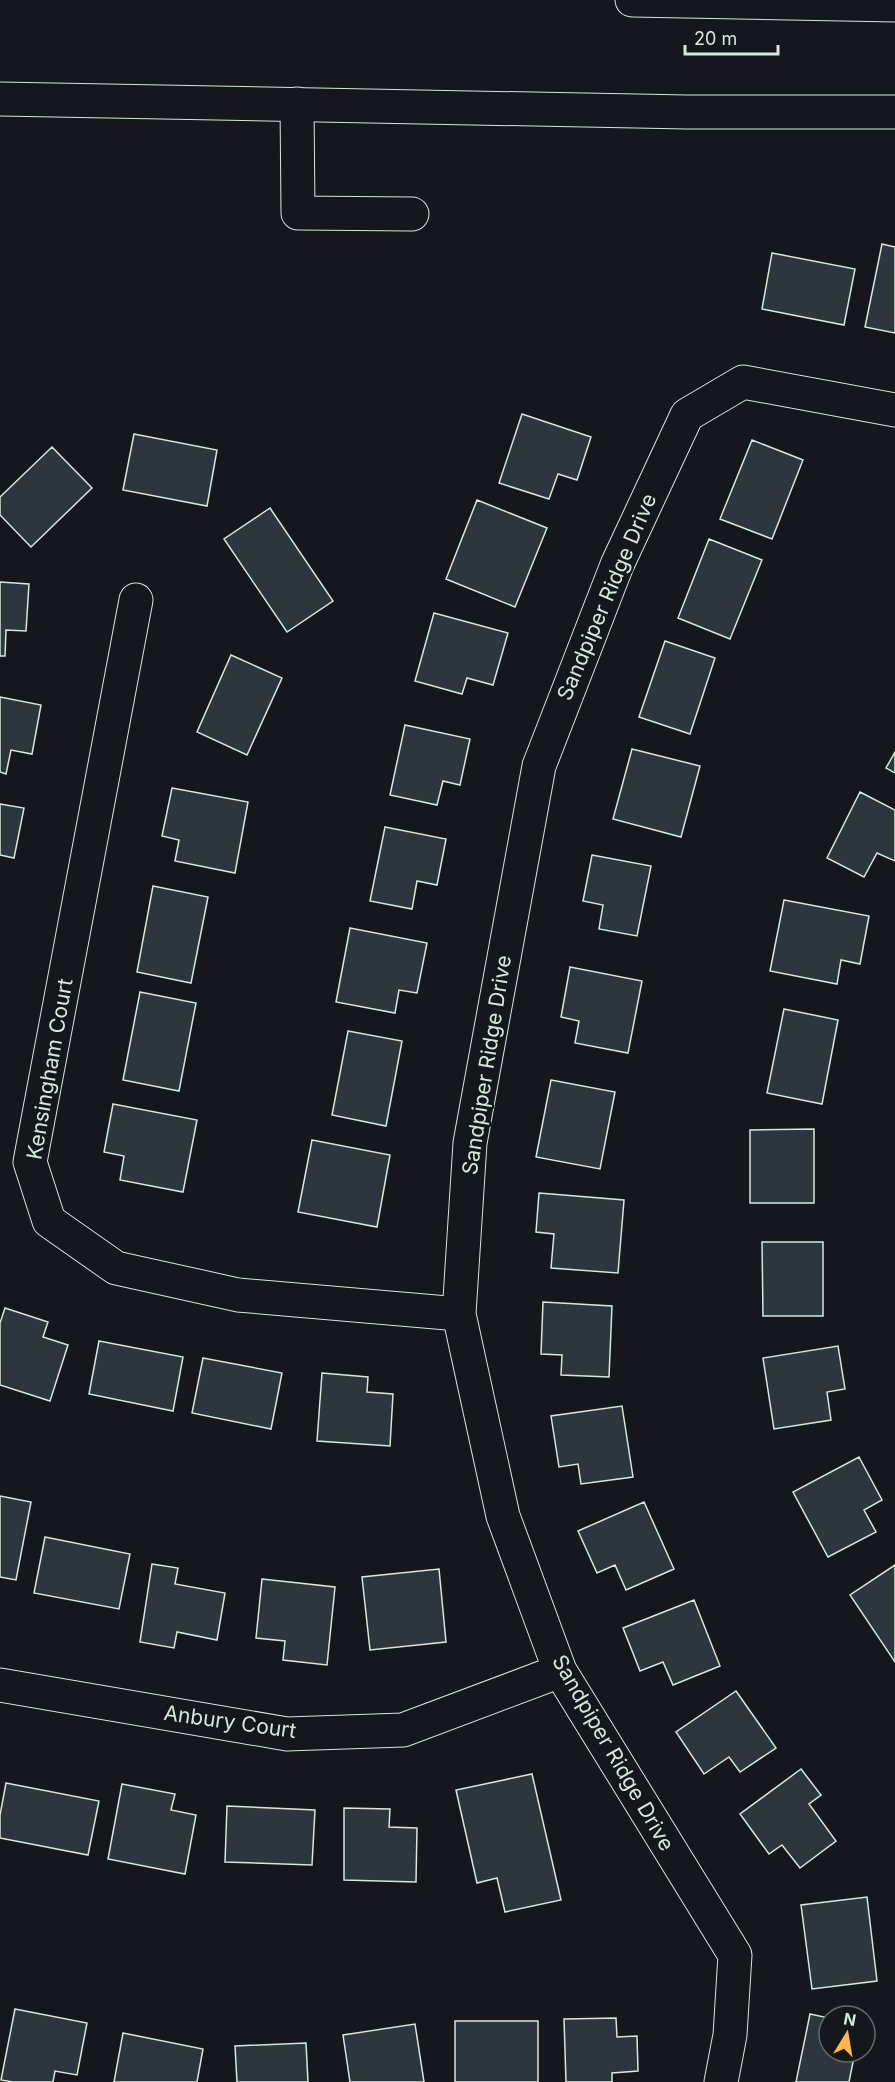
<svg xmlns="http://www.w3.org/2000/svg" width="895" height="2082" viewBox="0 0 895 2082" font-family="Inter,sans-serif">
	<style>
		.building { fill: #2c363c; stroke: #d8e6dc; stroke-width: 1.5 }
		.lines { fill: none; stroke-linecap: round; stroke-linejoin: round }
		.minor-casing { stroke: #d8e6dc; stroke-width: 35 }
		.highway-casing { stroke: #d8e6dc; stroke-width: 35 }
		.minor { stroke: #14181c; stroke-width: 33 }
		.highway { stroke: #14181c; stroke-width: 33 }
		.labels { text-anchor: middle; stroke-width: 4.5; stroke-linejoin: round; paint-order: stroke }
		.street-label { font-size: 21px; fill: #d8e6dc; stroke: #14181c }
	</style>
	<rect width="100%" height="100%" fill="#14181c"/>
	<path class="building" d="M 882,244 L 895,247 L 895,333 L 865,327 Z
		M 772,253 L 855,269 L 844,325 L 762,309 Z
		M 522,414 L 591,437 L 577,480 L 558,474 L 549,499 L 499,483 Z
		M 134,434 L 217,450 L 207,506 L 123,490 Z
		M 752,440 L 803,460 L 772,539 L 720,519 Z
		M 52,447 L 92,488 L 31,547 L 0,515 L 0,497 Z
		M 477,500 L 547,528 L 515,607 L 446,579 Z
		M 270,508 L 333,601 L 287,632 L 224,539 Z
		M 709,539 L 762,560 L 730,639 L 678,618 Z
		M 0,582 L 29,584 L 26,631 L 6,630 L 5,656 L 0,656 Z
		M 434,613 L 508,633 L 493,685 L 467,678 L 462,694 L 415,681 Z
		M 665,641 L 715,658 L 690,734 L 639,717 Z
		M 231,655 L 282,678 L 247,755 L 197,732 Z
		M 0,697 L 41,705 L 32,754 L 11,750 L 6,774 L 0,772 Z
		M 405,725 L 470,739 L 460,785 L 443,781 L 437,805 L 390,795 Z
		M 632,749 L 700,766 L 681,837 L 613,819 Z
		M 895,752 L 895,773 L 886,768 Z
		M 172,788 L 248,802 L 235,873 L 175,861 L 179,840 L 162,836 Z
		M 860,792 L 895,810 L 895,861 L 877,853 L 864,877 L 827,858 Z
		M 0,804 L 24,808 L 14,858 L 0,855 Z
		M 385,827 L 446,839 L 437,885 L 417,881 L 412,909 L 370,901 Z
		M 592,855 L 651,866 L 637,936 L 599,929 L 603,905 L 583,901 Z
		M 153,886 L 208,897 L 191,983 L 137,972 Z
		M 784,900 L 869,916 L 860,964 L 841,960 L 837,984 L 770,971 Z
		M 350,928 L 427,943 L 417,993 L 399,990 L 395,1013 L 336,1002 Z
		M 570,967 L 642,981 L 628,1053 L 575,1043 L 579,1021 L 561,1017 Z
		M 140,992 L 196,1003 L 179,1091 L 123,1080 Z
		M 784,1009 L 838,1020 L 822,1104 L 767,1093 Z
		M 348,1031 L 402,1041 L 386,1126 L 332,1115 Z
		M 551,1080 L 615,1092 L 600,1169 L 536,1157 Z
		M 113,1104 L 197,1120 L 183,1192 L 120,1180 L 124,1156 L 104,1152 Z
		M 814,1129 L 814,1203 L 750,1203 L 750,1130 Z
		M 312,1140 L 390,1155 L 377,1227 L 298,1212 Z
		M 539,1193 L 624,1200 L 618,1273 L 551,1268 L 554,1234 L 536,1232 Z
		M 762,1242 L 823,1242 L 823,1316 L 763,1316 Z
		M 543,1302 L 612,1306 L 609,1377 L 561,1375 L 562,1355 L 541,1354 Z
		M 5,1308 L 48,1322 L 43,1337 L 68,1345 L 50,1401 L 0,1385 L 0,1323 Z
		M 99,1341 L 183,1357 L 173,1411 L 89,1394 Z
		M 838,1346 L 845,1389 L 827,1392 L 831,1420 L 774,1429 L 763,1358 Z
		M 203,1358 L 282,1373 L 271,1429 L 192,1413 Z
		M 322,1373 L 368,1377 L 367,1392 L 393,1394 L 390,1446 L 317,1441 Z
		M 622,1406 L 633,1477 L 581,1484 L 578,1464 L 559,1467 L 551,1416 Z
		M 859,1457 L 882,1500 L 864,1510 L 876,1532 L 828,1557 L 793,1492 Z
		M 0,1496 L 31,1502 L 16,1580 L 0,1577 Z
		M 644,1502 L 674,1569 L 626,1590 L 615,1565 L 597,1573 L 578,1531 Z
		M 45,1537 L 130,1554 L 119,1609 L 34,1593 Z
		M 152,1564 L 178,1568 L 175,1584 L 225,1593 L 217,1640 L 177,1632 L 174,1648 L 140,1642 Z
		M 895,1565 L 895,1662 L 850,1595 Z
		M 439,1569 L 446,1642 L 370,1650 L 362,1577 Z
		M 262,1579 L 335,1587 L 327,1665 L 283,1660 L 285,1641 L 256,1638 Z
		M 694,1600 L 720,1666 L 673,1685 L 663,1662 L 640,1671 L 623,1628 Z
		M 736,1691 L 776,1748 L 740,1772 L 729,1757 L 704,1774 L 676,1732 Z
		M 801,1769 L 821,1795 L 809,1804 L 836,1841 L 800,1868 L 782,1845 L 769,1854 L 740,1814 Z
		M 532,1774 L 561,1900 L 505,1912 L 497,1878 L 477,1883 L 456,1790 Z
		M 6,1783 L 99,1801 L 88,1855 L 0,1838 L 0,1815 Z
		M 122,1784 L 175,1794 L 171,1810 L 196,1815 L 185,1874 L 108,1859 Z
		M 227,1806 L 315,1810 L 312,1865 L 225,1862 Z
		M 344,1808 L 390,1809 L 389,1827 L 417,1828 L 416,1882 L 344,1880 Z
		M 867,1897 L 877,1981 L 812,1989 L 801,1905 Z
		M 15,2009 L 87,2023 L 77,2075 L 55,2071 L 53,2082 L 13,2082 L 1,2080 Z
		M 810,2014 L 829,2018 L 829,2052 L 855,2052 L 849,2082 L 796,2082 Z
		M 616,2018 L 617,2037 L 637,2036 L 638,2071 L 612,2073 L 612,2082 L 566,2082 L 564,2019 Z
		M 455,2021 L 538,2021 L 538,2082 L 455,2082 Z
		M 415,2024 L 424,2082 L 350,2082 L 343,2035 Z
		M 123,2033 L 203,2049 L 197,2082 L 114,2082 Z
		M 306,2043 L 308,2082 L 237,2082 L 235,2046 Z"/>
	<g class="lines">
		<defs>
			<path id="minor" d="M 297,104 L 298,213 L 412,214
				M 136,600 L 30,1162 L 49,1221 L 116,1268 L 238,1295 L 459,1314
				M 0,1685 L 287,1734 L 403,1730 L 560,1671
				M 721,2082 L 730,2035 L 735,1955 L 560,1671 L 503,1516 L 459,1314 L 470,1143 L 539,766 L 617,565 L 687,415 L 743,382 L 895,410"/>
			<path id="highway" d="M 632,0 L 895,5
				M 0,99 L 687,112 L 895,112"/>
		</defs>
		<use href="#minor" class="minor-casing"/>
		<use href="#highway" class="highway-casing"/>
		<use href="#minor" class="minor"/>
		<use href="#highway" class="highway"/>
	</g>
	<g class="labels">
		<g class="street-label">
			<text transform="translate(607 597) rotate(-67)" y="7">Sandpiper Ridge Drive</text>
			<text transform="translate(487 1065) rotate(-81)" y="7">Sandpiper Ridge Drive</text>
			<text transform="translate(50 1069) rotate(-80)" y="7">Kensingham Court</text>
			<text transform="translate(230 1722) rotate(8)" y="7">Anbury Court</text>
			<text transform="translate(613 1753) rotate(60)" y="7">Sandpiper Ridge Drive</text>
		</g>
	</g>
	<g transform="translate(847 2034) rotate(11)"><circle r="28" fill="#14181c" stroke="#626a69" stroke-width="1.5"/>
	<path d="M0-4.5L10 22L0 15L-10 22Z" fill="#ffb74d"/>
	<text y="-9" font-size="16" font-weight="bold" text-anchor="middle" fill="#d8e6dc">N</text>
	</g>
	<path d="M685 45v9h93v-9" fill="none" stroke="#d8e6dc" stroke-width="3"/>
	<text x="694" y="45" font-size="18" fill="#d8e6dc" stroke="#14181c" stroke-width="4.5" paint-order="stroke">20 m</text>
</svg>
